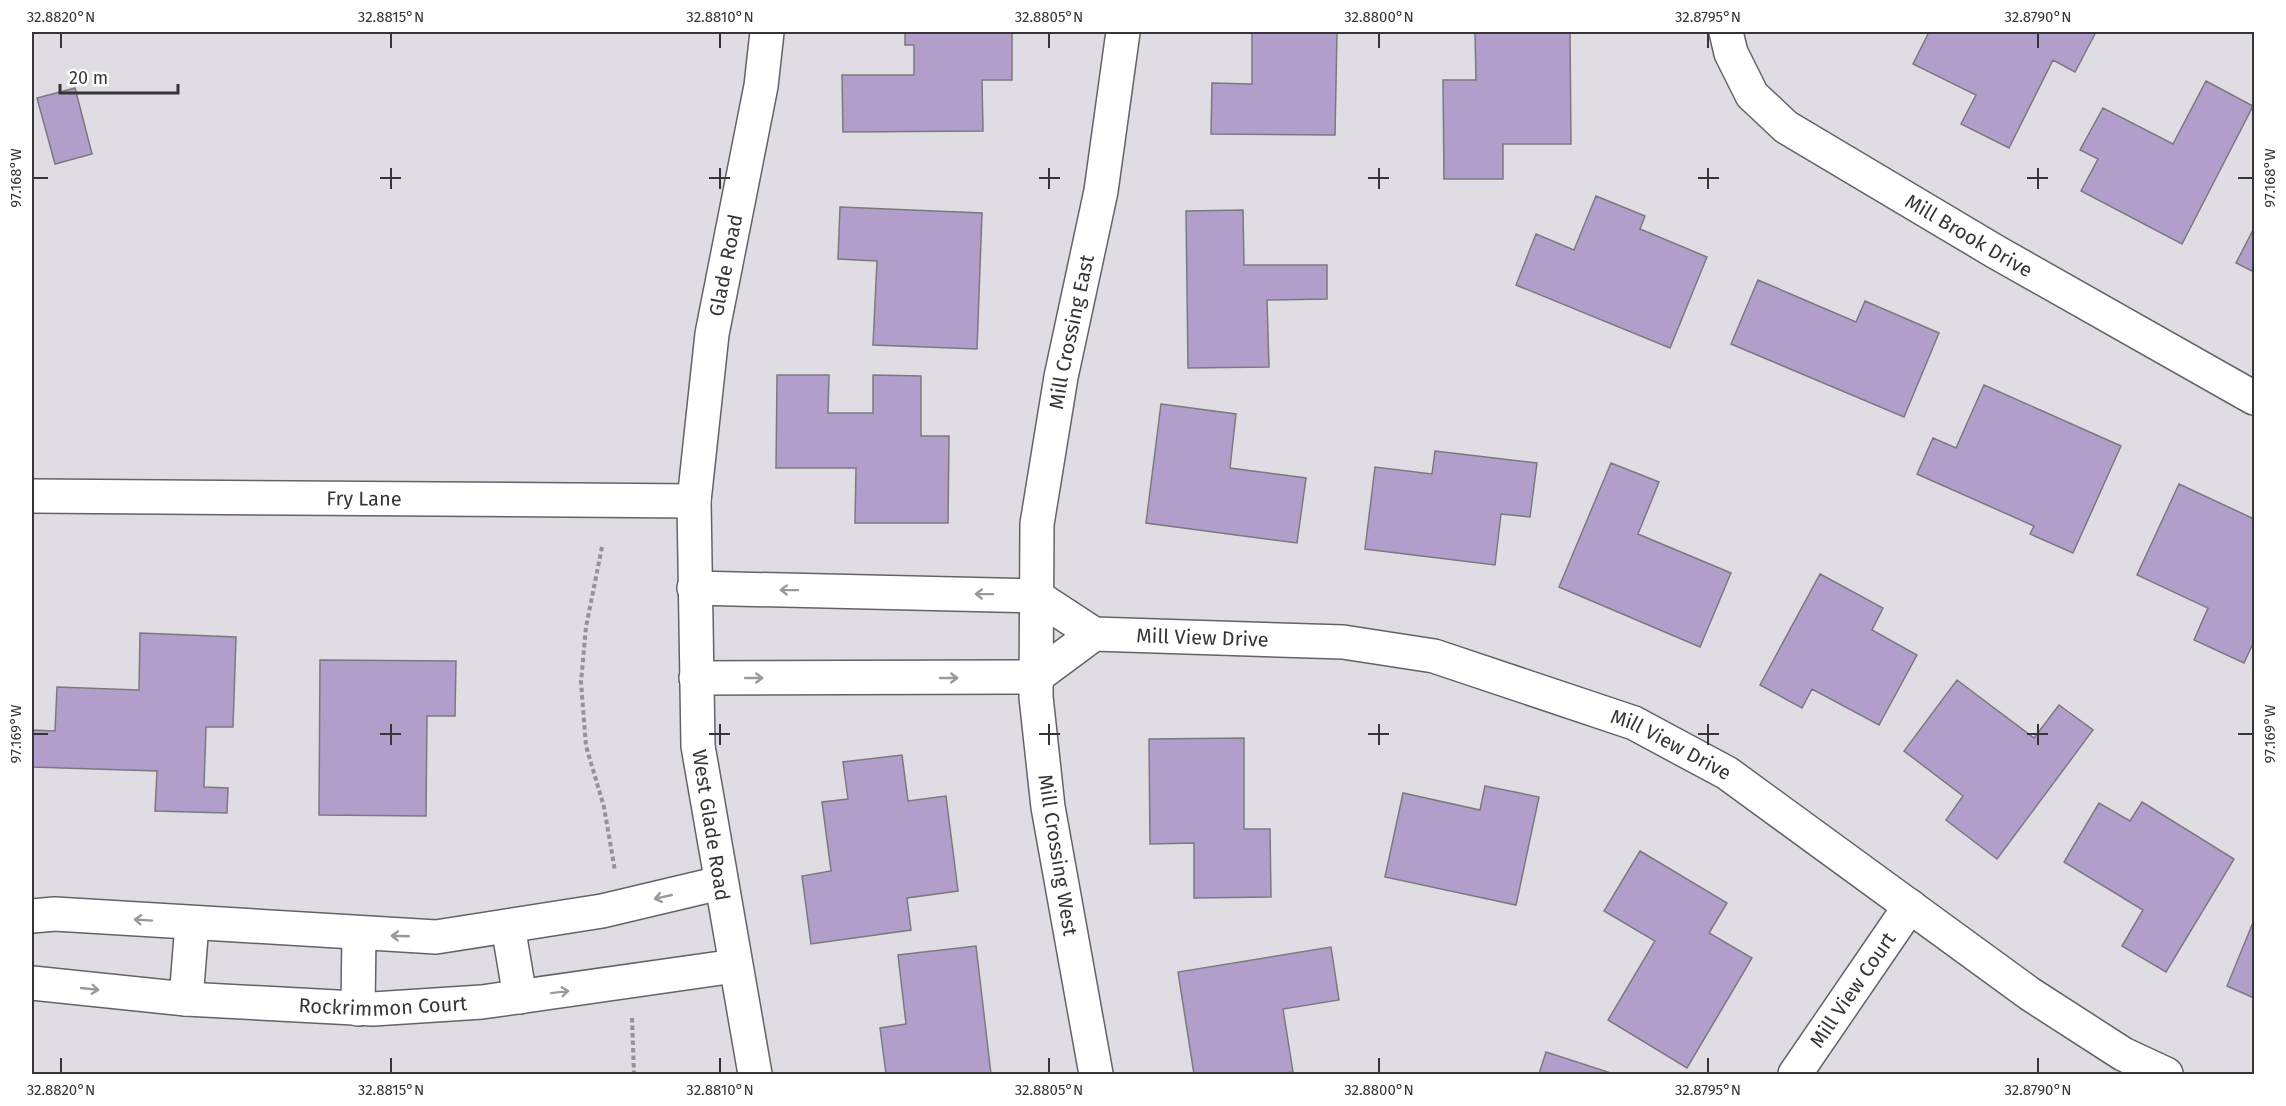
<svg xmlns="http://www.w3.org/2000/svg" width="2286" height="1106" viewBox="0 0 2286 1106" font-family="'Fira Sans',sans-serif">
	<style>
		.building { fill: #b29ecb; stroke: #7b797f; stroke-width: 1.5 }
		.lines { fill: none; stroke-linecap: round; stroke-linejoin: round }
		.minor-casing { stroke: #646267; stroke-width: 36 }
		.secondary-casing { stroke: #646267; stroke-width: 36 }
		.path { stroke: #949397; stroke-width: 4; stroke-dasharray: 4.5 3; stroke-linecap: butt }
		.minor { stroke: #fff; stroke-width: 33 }
		.secondary { stroke: #fff; stroke-width: 33 }
		.oneway { stroke: #9a9a9a }
		.ticks { fill: none; stroke: #353436; stroke-width: 2 }
		.labels { text-anchor: middle; stroke-width: 4.5; stroke-linejoin: round; paint-order: stroke }
		.street-label { font-size: 20px; fill: #353436; stroke: #fff }
		.neatline { fill: none; stroke: #353436; stroke-width: 2 }
		.ticks-label { font-size: 15px; text-anchor: middle; fill: #353436 }
	</style>
	<rect width="100%" height="100%" fill="#dfdde3"/>
	<path class="building" d="M 905,32 L 1012,32 L 1012,80 L 982,80 L 983,131 L 843,132 L 842,75 L 914,75 L 914,45 L 905,45 Z
		M 1252,32 L 1337,32 L 1335,135 L 1211,134 L 1212,83 L 1252,84 Z
		M 1475,32 L 1570,32 L 1571,144 L 1503,144 L 1503,179 L 1444,179 L 1443,80 L 1476,80 Z
		M 1929,32 L 2096,32 L 2075,72 L 2053,60 L 2009,148 L 1961,124 L 1976,95 L 1913,64 Z
		M 2206,81 L 2253,106 L 2182,244 L 2081,191 L 2098,159 L 2080,150 L 2103,108 L 2173,144 Z
		M 75,88 L 92,154 L 55,164 L 37,98 Z
		M 1596,196 L 1645,216 L 1640,229 L 1707,257 L 1670,348 L 1516,285 L 1536,234 L 1574,250 Z
		M 840,207 L 982,213 L 977,349 L 873,345 L 877,261 L 838,259 Z
		M 1243,210 L 1244,265 L 1327,265 L 1327,299 L 1267,300 L 1269,367 L 1188,368 L 1186,211 Z
		M 2254,228 L 2254,272 L 2236,263 Z
		M 1758,280 L 1856,322 L 1865,301 L 1939,333 L 1904,417 L 1731,344 Z
		M 777,375 L 829,375 L 828,413 L 873,413 L 873,375 L 921,376 L 921,436 L 949,436 L 948,523 L 855,523 L 856,468 L 776,468 Z
		M 1984,385 L 2121,446 L 2073,553 L 2030,534 L 2034,526 L 1917,474 L 1933,438 L 1956,448 Z
		M 1161,404 L 1236,414 L 1230,468 L 1306,478 L 1297,543 L 1146,523 Z
		M 1435,451 L 1537,463 L 1530,517 L 1501,514 L 1495,565 L 1365,549 L 1375,467 L 1432,474 Z
		M 1611,463 L 1659,482 L 1638,534 L 1731,573 L 1700,647 L 1559,587 Z
		M 2179,484 L 2254,519 L 2254,641 L 2244,663 L 2194,640 L 2208,608 L 2137,575 Z
		M 1820,574 L 1883,608 L 1872,630 L 1917,655 L 1879,725 L 1812,689 L 1802,708 L 1760,685 Z
		M 140,633 L 236,637 L 233,727 L 206,727 L 204,787 L 228,788 L 227,813 L 155,811 L 157,771 L 32,767 L 32,730 L 55,731 L 57,687 L 139,690 Z
		M 320,660 L 456,661 L 455,716 L 427,716 L 426,816 L 319,815 Z
		M 1957,680 L 2034,738 L 2059,705 L 2093,730 L 1997,859 L 1946,820 L 1963,796 L 1904,751 Z
		M 1244,738 L 1244,829 L 1270,829 L 1271,897 L 1194,898 L 1194,843 L 1150,844 L 1149,739 Z
		M 902,755 L 908,801 L 946,796 L 958,891 L 907,898 L 911,930 L 811,944 L 802,876 L 831,871 L 822,802 L 848,799 L 843,762 Z
		M 1485,786 L 1539,797 L 1516,905 L 1385,877 L 1403,793 L 1480,810 Z
		M 2142,802 L 2234,859 L 2166,972 L 2122,946 L 2143,910 L 2064,862 L 2099,803 L 2130,821 Z
		M 1640,851 L 1727,903 L 1709,933 L 1752,958 L 1687,1068 L 1608,1020 L 1655,941 L 1604,911 Z
		M 2254,920 L 2254,998 L 2227,986 Z
		M 976,946 L 991,1074 L 886,1074 L 880,1028 L 906,1024 L 898,955 Z
		M 1331,947 L 1339,1000 L 1283,1009 L 1293,1072 L 1277,1074 L 1194,1074 L 1178,972 Z
		M 1546,1052 L 1611,1073 L 1610,1074 L 1539,1074 Z"/>
	<g class="lines">
		<defs>
			<g id="minor">
				<path id="s1" d="M 1726,32 L 1731,53 L 1752,95 L 1786,127 L 1996,252 L 2254,398"/>
				<path id="s2" d="M 32,496 L 694,501"/>
				<path id="s3" d="M 694,588 L 1036,596 L 1094,634 L 1343,642 L 1434,656 L 1634,723 L 1727,773 L 2030,994 L 2123,1054 L 2166,1074"/>
				<path d="M 696,678 L 1036,677 L 1094,634"/>
				<path d="M 32,916 L 55,914 L 436,937 L 602,911 L 720,883"/>
				<path d="M 508,926 L 520,997"/>
				<path id="s4" d="M 32,983 L 186,999 L 373,1009 L 482,1002 L 735,966"/>
				<path d="M 186,999 L 192,924"/>
				<path d="M 358,1009 L 359,934"/>
				<path id="s5" d="M 1096,1074 L 1048,807 L 1036,697 L 1037,524 L 1061,377 L 1101,191 L 1123,32"/>
				<path id="s6" d="M 1795,1074 L 1910,906"/>
			</g>
			<g id="secondary">
				<path id="s7" d="M 755,1074 L 698,746 L 694,501 L 712,334 L 761,86 L 767,32"/>
			</g>
		</defs>
		<use href="#minor" class="minor-casing"/>
		<use href="#secondary" class="secondary-casing"/>
		<path class="path" d="M 602,547 L 586,627 L 581,682 L 586,746 L 604,807 L 615,871
			M 632,1018 L 634,1074"/>
		<use href="#minor" class="minor"/>
		<use href="#secondary" class="secondary"/>
	</g>
	<defs><path id="oneway-shaft" d="M-6 0H5M1.5-3L5.5 0L1.5 3" fill="none" stroke-width="1.6" stroke-linecap="round" stroke-linejoin="round" transform="scale(1.5)"/></defs>
	<g class="oneway">
		<use href="#oneway-shaft" transform="translate(789 590) rotate(-179)"/>
		<use href="#oneway-shaft" transform="translate(984 594) rotate(-179)"/>
		<use href="#oneway-shaft" transform="translate(754 678)"/>
		<use href="#oneway-shaft" transform="translate(949 678)"/>
		<use href="#oneway-shaft" transform="translate(663 897) rotate(167)"/>
		<use href="#oneway-shaft" transform="translate(143 920) rotate(-176)"/>
		<use href="#oneway-shaft" transform="translate(400 936) rotate(-178)"/>
		<use href="#oneway-shaft" transform="translate(90 989) rotate(6)"/>
		<use href="#oneway-shaft" transform="translate(560 992) rotate(-7)"/>
	</g>
	<path class="ticks" d="M 61,33 L 61,48M 391,33 L 391,48M 720,33 L 720,48M 1049,33 L 1049,48M 1379,33 L 1379,48M 1708,33 L 1708,48M 2038,33 L 2038,48M 391,168 L 391,189M 720,168 L 720,189M 1049,168 L 1049,189M 1379,168 L 1379,189M 1708,168 L 1708,189M 2038,168 L 2038,189M 33,178 L 48,178M 380,178 L 401,178M 709,178 L 730,178M 1039,178 L 1060,178M 1368,178 L 1389,178M 1698,178 L 1719,178M 2027,178 L 2048,178M 2238,178 L 2253,178M 391,724 L 391,745M 720,724 L 720,745M 1049,724 L 1049,745M 1379,724 L 1379,745M 1708,724 L 1708,745M 2038,724 L 2038,745M 33,734 L 48,734M 380,734 L 401,734M 709,734 L 730,734M 1039,734 L 1060,734M 1368,734 L 1389,734M 1698,734 L 1719,734M 2027,734 L 2048,734M 2238,734 L 2253,734M 61,1058 L 61,1073M 391,1058 L 391,1073M 720,1058 L 720,1073M 1049,1058 L 1049,1073M 1379,1058 L 1379,1073M 1708,1058 L 1708,1073M 2038,1058 L 2038,1073"/>
	<g class="labels">
		<g class="street-label">
			<text dy="7" stroke="none"><textPath href="#s1" startOffset="328">Mill Brook Drive</textPath></text>
			<text dy="7" stroke="none"><textPath href="#s7" startOffset="816">Glade Road</textPath></text>
			<text dy="7" stroke="none"><textPath href="#s5" startOffset="750">Mill Crossing East</textPath></text>
			<text dy="7" stroke="none"><textPath href="#s2" startOffset="332">Fry Lane</textPath></text>
			<text dy="7" stroke="none"><textPath href="#s3" startOffset="520">Mill View Drive</textPath></text>
			<text dy="7" stroke="none"><textPath href="#s3" startOffset="1006">Mill View Drive</textPath></text>
			<text transform="translate(711 825) rotate(81)" y="7">West Glade Road</text>
			<text transform="translate(1058 855) rotate(81)" y="7">Mill Crossing West</text>
			<text dy="7" stroke="none"><textPath href="#s6" startOffset="102">Mill View Court</textPath></text>
			<text dy="7" stroke="none"><textPath href="#s4" startOffset="352">Rockrimmon Court</textPath></text>
		</g>
	</g>
	<rect width="2286" height="1106" fill="none" stroke="#ffffff" stroke-width="66"/>
	<path d="M60 84v9h118v-9" fill="none" stroke="#353436" stroke-width="3"/>
	<text x="69" y="84" font-size="18" fill="#353436" stroke="#ffffff" stroke-width="4.5" paint-order="stroke">20 m</text>
	<rect x="33" y="33" width="2220" height="1040" class="neatline"/>
	<g class="ticks-label">
		<text x="61" y="22">32.8820°N</text>
		<text x="391" y="22">32.8815°N</text>
		<text x="720" y="22">32.8810°N</text>
		<text x="1049" y="22">32.8805°N</text>
		<text x="1379" y="22">32.8800°N</text>
		<text x="1708" y="22">32.8795°N</text>
		<text x="2038" y="22">32.8790°N</text>
		<text transform="translate(2270 178) rotate(-90)" y="5">97.168°W</text>
		<text transform="translate(16 178) rotate(-90)" y="5">97.168°W</text>
		<text transform="translate(2270 734) rotate(-90)" y="5">97.169°W</text>
		<text transform="translate(16 734) rotate(-90)" y="5">97.169°W</text>
		<text x="61" y="1095">32.8820°N</text>
		<text x="391" y="1095">32.8815°N</text>
		<text x="720" y="1095">32.8810°N</text>
		<text x="1049" y="1095">32.8805°N</text>
		<text x="1379" y="1095">32.8800°N</text>
		<text x="1708" y="1095">32.8795°N</text>
		<text x="2038" y="1095">32.8790°N</text>
	</g>
</svg>
